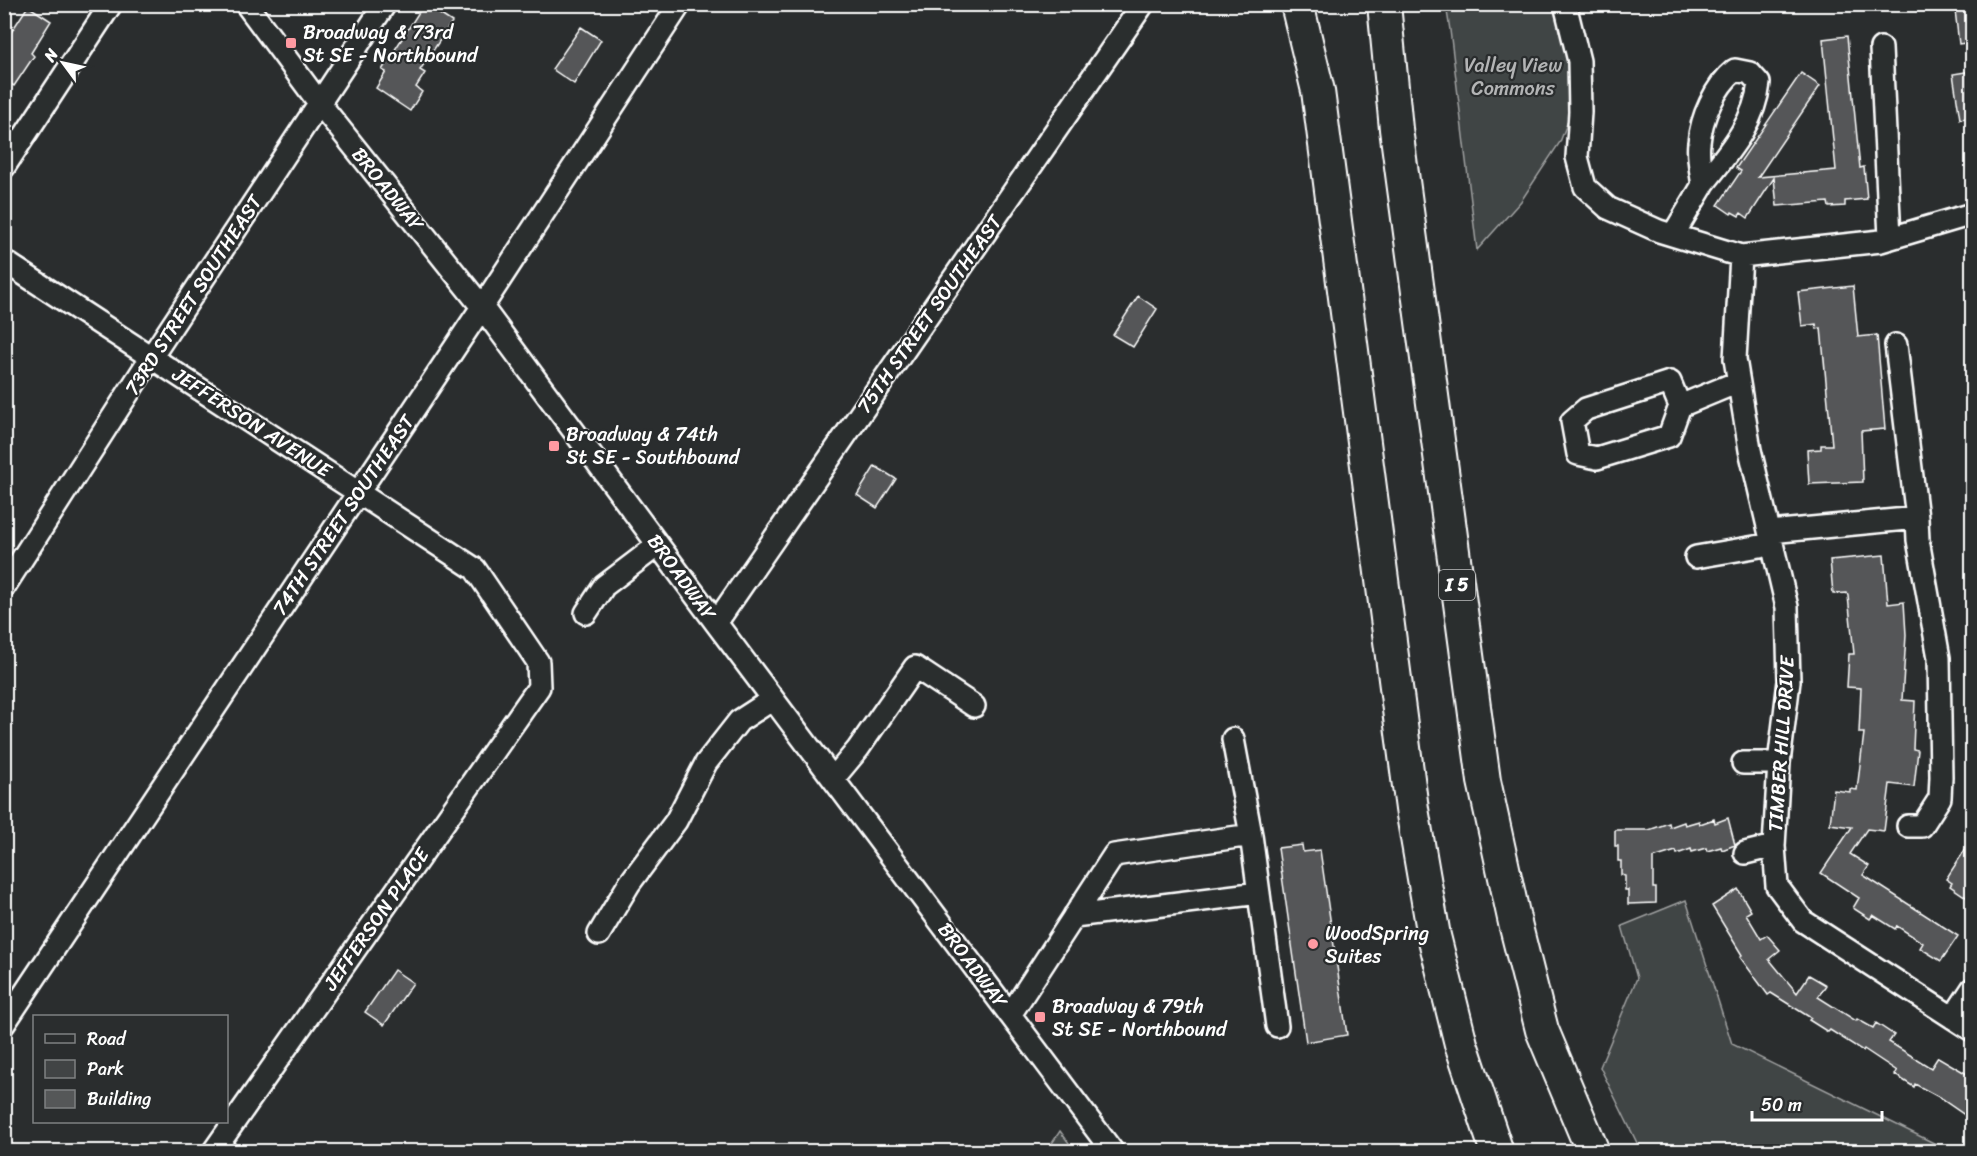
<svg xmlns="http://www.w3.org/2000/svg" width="1977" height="1156" viewBox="0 0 1977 1156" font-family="Sriracha,sans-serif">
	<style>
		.green { fill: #414445; stroke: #a0a2a2; stroke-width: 1.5 }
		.building { fill: #555758; stroke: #fff; stroke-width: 1.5 }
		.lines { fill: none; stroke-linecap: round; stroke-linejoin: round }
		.minor-casing { stroke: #fff; stroke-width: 26 }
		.highway-casing { stroke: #fff; stroke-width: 36 }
		.minor { stroke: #2a2d2e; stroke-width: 21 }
		.highway { stroke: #2a2d2e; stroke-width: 32 }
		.poi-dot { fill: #ff9aa2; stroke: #2a2d2e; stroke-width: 2 }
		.labels { text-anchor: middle; stroke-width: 4.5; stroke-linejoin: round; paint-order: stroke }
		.shield { fill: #2a2d2e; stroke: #bfc0c0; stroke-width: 1.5 }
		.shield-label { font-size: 18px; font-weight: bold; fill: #fff }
		.poi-label { font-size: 20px; fill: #fff; stroke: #2a2d2e; text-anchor: start }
		.park-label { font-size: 20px; fill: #b3b4b5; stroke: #2a2d2e }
		.street-label { font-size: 20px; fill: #fff; stroke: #2a2d2e }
	</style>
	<rect width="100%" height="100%" fill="#2a2d2e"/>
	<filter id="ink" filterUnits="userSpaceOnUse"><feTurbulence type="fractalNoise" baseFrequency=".0167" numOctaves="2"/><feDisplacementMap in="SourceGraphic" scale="12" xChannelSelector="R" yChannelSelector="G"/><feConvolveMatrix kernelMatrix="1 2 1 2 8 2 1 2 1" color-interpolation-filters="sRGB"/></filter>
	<g filter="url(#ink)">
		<path class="green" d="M 1446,5 L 1555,5 L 1561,27 L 1571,78 L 1569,118 L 1560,142 L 1521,201 L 1477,250 L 1450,30 Z
			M 1686,900 L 1732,1044 L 1950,1151 L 1641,1151 L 1600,1067 L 1637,978 L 1622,926 Z
			M 1060,1131 L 1075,1151 L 1047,1151 Z"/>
		<path class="building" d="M 424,4 L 452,22 L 420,70 L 425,73 L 416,87 L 422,92 L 410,111 L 376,88 L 386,72 L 382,70 Z
			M 28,6 L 51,21 L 31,53 L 34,56 L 14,86 L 4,80 L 4,43 Z
			M 1972,8 L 1972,42 L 1959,44 L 1955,10 Z
			M 581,27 L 601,40 L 574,84 L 552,69 Z
			M 1847,36 L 1860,168 L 1864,167 L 1867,199 L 1845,201 L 1845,206 L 1829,207 L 1828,202 L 1777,206 L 1774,178 L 1748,218 L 1741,213 L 1739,216 L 1732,212 L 1731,214 L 1718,205 L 1741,171 L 1736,168 L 1801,73 L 1820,86 L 1758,177 L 1836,170 L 1823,39 Z
			M 1972,71 L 1972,117 L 1960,119 L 1953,74 Z
			M 1853,286 L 1858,337 L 1877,335 L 1885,429 L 1861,431 L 1863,482 L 1809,484 L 1807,450 L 1821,449 L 1821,445 L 1832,445 L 1821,328 L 1817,329 L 1816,324 L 1802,326 L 1798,292 Z
			M 1138,296 L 1157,309 L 1133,347 L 1113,335 Z
			M 875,466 L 896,479 L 877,508 L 857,495 Z
			M 1884,555 L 1888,604 L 1904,602 L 1906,635 L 1902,700 L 1915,701 L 1913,749 L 1918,750 L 1914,787 L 1890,784 L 1884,831 L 1867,829 L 1850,854 L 1869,866 L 1863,875 L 1958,936 L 1941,961 L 1920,948 L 1923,943 L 1897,926 L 1895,929 L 1873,915 L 1870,919 L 1853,908 L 1859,898 L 1821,873 L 1852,827 L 1830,824 L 1834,790 L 1850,792 L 1850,789 L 1857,790 L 1864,733 L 1859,733 L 1861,688 L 1847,687 L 1849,654 L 1854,654 L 1848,596 L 1847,593 L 1833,594 L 1830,560 Z
			M 1728,818 L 1735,845 L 1722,850 L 1721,847 L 1707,851 L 1706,848 L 1692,852 L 1691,849 L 1677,854 L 1676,851 L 1653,858 L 1653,888 L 1656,888 L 1656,903 L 1628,904 L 1628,890 L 1625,890 L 1625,876 L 1621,875 L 1621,861 L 1618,861 L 1618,846 L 1615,846 L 1615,830 L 1649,830 L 1669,823 L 1670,827 L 1684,822 L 1685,825 L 1699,821 L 1700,824 L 1714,819 L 1715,823 Z
			M 1972,839 L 1972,901 L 1950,886 L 1952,883 L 1946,879 Z
			M 1302,845 L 1303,852 L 1320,850 L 1347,1035 L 1306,1042 L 1278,848 Z
			M 1738,889 L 1751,911 L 1746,914 L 1761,939 L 1767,935 L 1780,950 L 1769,959 L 1797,993 L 1809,975 L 1826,985 L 1818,997 L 1856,1021 L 1857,1019 L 1873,1028 L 1876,1023 L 1894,1035 L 1889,1042 L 1931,1068 L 1938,1057 L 1972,1077 L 1972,1120 L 1937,1096 L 1915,1084 L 1914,1087 L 1895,1075 L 1897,1071 L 1864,1049 L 1863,1051 L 1830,1030 L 1828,1032 L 1809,1020 L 1811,1018 L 1771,993 L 1768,995 L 1740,957 L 1742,955 L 1712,906 Z
			M 394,970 L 413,983 L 384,1025 L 365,1012 Z"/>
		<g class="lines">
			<defs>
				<path id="minor" d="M 246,4 L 320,104 L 482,307 L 716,623 L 1113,1152
					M 1565,4 L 1579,61 L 1580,112 L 1577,157 L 1585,187 L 1608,208 L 1659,231 L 1741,256 L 1881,241 L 1972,214
					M 1881,48 L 1890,238
					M 4,167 L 111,4
					M 1673,235 L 1703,185 L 1704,183 C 1728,153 1755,123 1759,83 L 1750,73 L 1735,70 C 1715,86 1701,118 1699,143 C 1697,156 1701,172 1703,185
					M 1741,256 L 1735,359 L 1750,450 L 1787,607 L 1789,681 L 1779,763 L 1774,846 L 1777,886 L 1803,921 L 1972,1030
					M 4,261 L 475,569 L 538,662 L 539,687 L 213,1152
					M 1896,345 L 1917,518
					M 1680,406 L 1669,436 L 1597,458 L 1578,454 L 1572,421 L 1586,409 L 1670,382 L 1680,406 L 1738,382
					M 1770,532 L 1917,518 L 1918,540 L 1939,658 L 1941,777 L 1940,798 L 1922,826 L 1908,826
					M 1696,557 L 1772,544
					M 4,587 L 152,356 L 385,4
					M 586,613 L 604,586 L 658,545
					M 716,623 L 1143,4
					M 1233,739 L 1251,835
					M 1743,763 L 1779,763
					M 833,779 L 858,749 L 915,667 L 974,706
					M 1745,853 L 1774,846
					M 1074,916 L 1259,893
					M 599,934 L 629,884 L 676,821 L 706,763 L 739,721 L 773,699
					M 1010,1015 L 1114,855 L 1251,835 L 1277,1026
					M 1953,1018 L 1972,989
					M 4,1024 L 482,307 L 680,4"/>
				<path id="highway" d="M 1297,4 L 1318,91 L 1412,809 L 1434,936 L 1461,1044 L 1497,1152
					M 1384,4 L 1396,129 L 1484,781 L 1515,923 L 1542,1030 L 1593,1152"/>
			</defs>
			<use href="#minor" class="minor-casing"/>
			<use href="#highway" class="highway-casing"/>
			<use href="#minor" class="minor"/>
			<use href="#highway" class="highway"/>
		</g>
	</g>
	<g class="poi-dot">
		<rect x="285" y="37" width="12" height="12" rx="3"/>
		<rect x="548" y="440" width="12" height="12" rx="3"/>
		<circle cx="1313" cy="944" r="6"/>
		<rect x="1034" y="1011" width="12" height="12" rx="3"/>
	</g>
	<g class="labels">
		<rect class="shield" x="1439" y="570" width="36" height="30" rx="4.5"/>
		<g class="shield-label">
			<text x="1457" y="591">I 5</text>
		</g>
		<g class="poi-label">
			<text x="303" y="39">Broadway &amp; 73rd<tspan x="303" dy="23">St SE - Northbound</tspan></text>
			<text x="566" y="441">Broadway &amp; 74th<tspan x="566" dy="23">St SE - Southbound</tspan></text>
			<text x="1325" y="940">WoodSpring<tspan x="1325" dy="23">Suites</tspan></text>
			<text x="1052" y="1013">Broadway &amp; 79th<tspan x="1052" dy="23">St SE - Northbound</tspan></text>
		</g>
		<g class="park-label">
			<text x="1513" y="72">Valley View<tspan x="1513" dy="23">Commons</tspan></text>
		</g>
		<g class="street-label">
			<text transform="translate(388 189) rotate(51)" y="7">BROADWAY</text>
			<text transform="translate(193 295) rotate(-57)" y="7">73RD STREET SOUTHEAST</text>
			<text transform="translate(929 314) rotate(-55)" y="7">75TH STREET SOUTHEAST</text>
			<text transform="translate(252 422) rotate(33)" y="7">JEFFERSON AVENUE</text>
			<text transform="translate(343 515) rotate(-56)" y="7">74TH STREET SOUTHEAST</text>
			<text transform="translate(682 577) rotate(54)" y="7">BROADWAY</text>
			<text transform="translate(1781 744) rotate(-86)" y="7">TIMBER HILL DRIVE</text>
			<text transform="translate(376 919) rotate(-55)" y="7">JEFFERSON PLACE</text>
			<text transform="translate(973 965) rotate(53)" y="7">BROADWAY</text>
		</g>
	</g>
	<rect width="1977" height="1156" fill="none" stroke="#2a2d2e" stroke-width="24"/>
	<rect x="12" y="12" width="1953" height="1132" fill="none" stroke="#fff" stroke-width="2" filter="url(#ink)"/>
	<rect x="33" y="1015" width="195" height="108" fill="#2a2d2e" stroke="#7f8182" stroke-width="1.5"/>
	<rect x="45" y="1034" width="30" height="9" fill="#2a2d2e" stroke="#7f8182" stroke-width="1.5"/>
	<text x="87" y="1045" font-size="18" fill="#ffffff">Road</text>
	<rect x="45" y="1060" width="30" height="18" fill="#414445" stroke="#7f8182" stroke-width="1.5"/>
	<text x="87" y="1075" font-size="18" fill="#ffffff">Park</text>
	<rect x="45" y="1090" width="30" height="18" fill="#555758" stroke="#7f8182" stroke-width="1.5"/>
	<text x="87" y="1105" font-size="18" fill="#ffffff">Building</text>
	<g transform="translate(63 63) rotate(303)" stroke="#2a2d2e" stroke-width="4.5" paint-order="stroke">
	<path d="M0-4.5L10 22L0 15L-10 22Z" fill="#ffffff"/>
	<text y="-9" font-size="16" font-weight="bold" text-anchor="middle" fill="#ffffff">N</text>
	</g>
	<path d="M1752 1111v9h130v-9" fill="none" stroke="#ffffff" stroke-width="3"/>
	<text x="1761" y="1111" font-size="18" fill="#ffffff" stroke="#2a2d2e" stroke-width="4.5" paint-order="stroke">50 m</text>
</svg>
